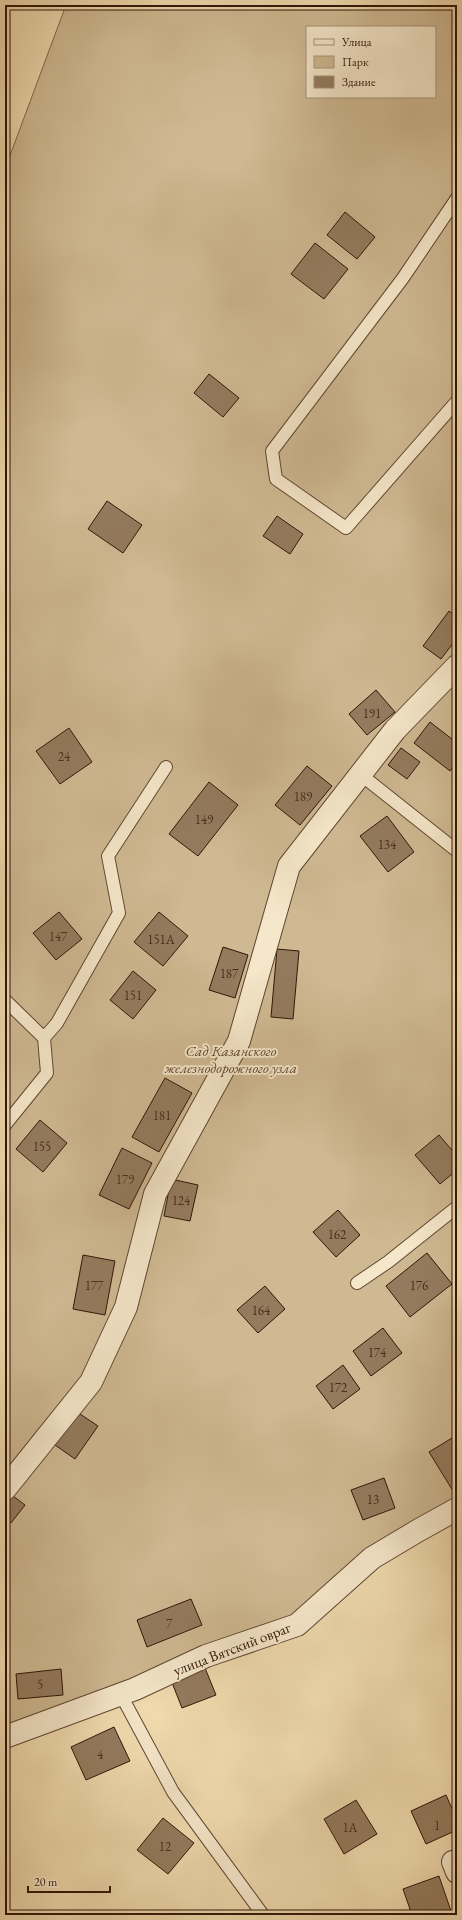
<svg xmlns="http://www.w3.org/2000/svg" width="462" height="1920" viewBox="0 0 462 1920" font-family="'EB Garamond',serif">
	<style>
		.green { fill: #cfb992; stroke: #80674d; fill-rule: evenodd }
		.building { fill: #947b5e; stroke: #311508 }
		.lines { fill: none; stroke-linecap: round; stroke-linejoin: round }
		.lane-casing { stroke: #604632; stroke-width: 14 }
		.street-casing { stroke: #604632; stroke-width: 24 }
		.lane { stroke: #f5e7ca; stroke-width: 12 }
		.street { stroke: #f5e7ca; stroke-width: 22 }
		.labels { text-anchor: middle; stroke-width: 4; stroke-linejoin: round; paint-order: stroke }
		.number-label { font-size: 13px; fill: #4a2e1e }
		.park-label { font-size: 15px; font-style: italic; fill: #604631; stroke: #f5e7ca }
		.street-label { font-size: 15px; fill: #311508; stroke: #f5e7ca }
	</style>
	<rect width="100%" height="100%" fill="#efdaae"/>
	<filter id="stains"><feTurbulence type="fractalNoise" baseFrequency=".005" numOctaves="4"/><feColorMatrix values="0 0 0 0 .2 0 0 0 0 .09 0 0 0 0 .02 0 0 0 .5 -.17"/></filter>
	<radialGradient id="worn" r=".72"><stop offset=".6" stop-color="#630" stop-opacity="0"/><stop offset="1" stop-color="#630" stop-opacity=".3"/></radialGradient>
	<path class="green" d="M 66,5 L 457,5 L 457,1509 L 297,1625 L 5,1737 L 5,169 ZM 307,27 L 435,27 L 435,97 L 307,97 Z"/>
	<path class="building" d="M 345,212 L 375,237 L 357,259 L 327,235 Z
		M 315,243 L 348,269 L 324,299 L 291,274 Z
		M 209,374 L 239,398 L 223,417 L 194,393 Z
		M 107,501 L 142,525 L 123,553 L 88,529 Z
		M 277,516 L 303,534 L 290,554 L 263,536 Z
		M 449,611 L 457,617 L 457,638 L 441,659 L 423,646 Z
		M 376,690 L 395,712 L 367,735 L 349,714 Z
		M 430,722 L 457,743 L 457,761 L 450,771 L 414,743 Z
		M 69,728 L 92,762 L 60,784 L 36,751 Z
		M 401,748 L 420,762 L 407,779 L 388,765 Z
		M 307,766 L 332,786 L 300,825 L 275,805 Z
		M 209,782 L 238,805 L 198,856 L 169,834 Z
		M 387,816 L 414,852 L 388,872 L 360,836 Z
		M 59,912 L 82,939 L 56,960 L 33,933 Z
		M 159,912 L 188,936 L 163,966 L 134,942 Z
		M 223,947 L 248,955 L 235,998 L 209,990 Z
		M 277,949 L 299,951 L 293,1019 L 271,1017 Z
		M 133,971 L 156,990 L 133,1019 L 110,1000 Z
		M 165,1078 L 192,1093 L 159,1152 L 132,1137 Z
		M 40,1120 L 67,1143 L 43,1172 L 16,1149 Z
		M 439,1135 L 457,1156 L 457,1170 L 440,1184 L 415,1155 Z
		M 122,1148 L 152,1163 L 129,1209 L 99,1195 Z
		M 171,1179 L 198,1185 L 190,1221 L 164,1216 Z
		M 338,1210 L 360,1235 L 336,1257 L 313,1232 Z
		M 427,1253 L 452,1284 L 410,1317 L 386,1286 Z
		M 83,1255 L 115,1261 L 105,1315 L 73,1309 Z
		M 265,1286 L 285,1309 L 258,1333 L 237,1310 Z
		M 383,1328 L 402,1353 L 371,1376 L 353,1351 Z
		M 343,1365 L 360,1389 L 333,1409 L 316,1386 Z
		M 77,1412 L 98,1426 L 75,1459 L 55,1445 Z
		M 457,1435 L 457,1488 L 453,1491 L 429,1452 Z
		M 384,1478 L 395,1508 L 363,1520 L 351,1490 Z
		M 9,1493 L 25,1505 L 11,1523 L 5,1519 L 5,1499 Z
		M 191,1599 L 202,1625 L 147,1647 L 137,1620 Z
		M 203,1663 L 216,1695 L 182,1708 L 169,1675 Z
		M 61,1669 L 63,1695 L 18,1699 L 16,1674 Z
		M 114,1727 L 130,1761 L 86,1780 L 71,1747 Z
		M 446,1795 L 457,1820 L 457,1830 L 426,1844 L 411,1811 Z
		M 356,1800 L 377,1834 L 344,1854 L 324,1819 Z
		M 163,1818 L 194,1843 L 168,1874 L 137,1850 Z
		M 439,1876 L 451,1911 L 438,1915 L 412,1915 L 403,1889 Z"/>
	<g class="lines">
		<defs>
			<path id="lane" d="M 457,198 L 403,278 L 272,451 L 276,479 L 346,528 L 457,401
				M 360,774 L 457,851
				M 5,1000 L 44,1038
				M 5,1125 L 47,1073 L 44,1038 L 57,1023 L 119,913 L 108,856 L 166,767
				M 357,1283 L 388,1262 L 457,1207
				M 121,1695 L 173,1792 L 263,1915"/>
			<path id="street" d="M 5,1489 L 91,1382 L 126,1307 L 155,1194 L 239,1041 L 289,866 L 395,730 L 457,666
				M 5,1737 L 135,1689 L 206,1656 L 297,1625 L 372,1558 L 419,1530 L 457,1509
				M 457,1861 L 453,1862 L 457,1872"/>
		</defs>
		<use href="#lane" class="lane-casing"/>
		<use href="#street" class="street-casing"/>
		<use href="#lane" class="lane"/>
		<use href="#street" class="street"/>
	</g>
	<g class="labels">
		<g class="number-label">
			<text x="372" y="718">191</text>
			<text x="64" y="761">24</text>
			<text x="303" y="801">189</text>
			<text x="204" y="824">149</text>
			<text x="387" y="849">134</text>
			<text x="58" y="941">147</text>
			<text x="161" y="944">151А</text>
			<text x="229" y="978">187</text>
			<text x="133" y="1000">151</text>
			<text x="162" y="1120">181</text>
			<text x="42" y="1151">155</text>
			<text x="125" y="1184">179</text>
			<text x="181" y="1205">124</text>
			<text x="337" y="1239">162</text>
			<text x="94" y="1290">177</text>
			<text x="419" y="1290">176</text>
			<text x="261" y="1315">164</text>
			<text x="377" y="1357">174</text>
			<text x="338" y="1392">172</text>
			<text x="373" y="1504">13</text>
			<text x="169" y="1628">7</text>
			<text x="40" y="1689">5</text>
			<text x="100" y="1759">4</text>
			<text x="437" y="1830">1</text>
			<text x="350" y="1832">1А</text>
			<text x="165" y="1851">12</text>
		</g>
		<g class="park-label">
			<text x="231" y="1056">Сад Казанского<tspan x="231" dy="17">железнодорожного узла</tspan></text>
		</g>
		<g class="street-label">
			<text transform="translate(232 1649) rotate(-21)" y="5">улица Вятский овраг</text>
		</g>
	</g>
	<rect width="462" height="1920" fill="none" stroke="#efdaae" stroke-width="20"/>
	<rect x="6" y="6" width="450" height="1908" fill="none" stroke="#311508" stroke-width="2"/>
	<rect x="10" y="10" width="442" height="1900" fill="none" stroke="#311508"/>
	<rect x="306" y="26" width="130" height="72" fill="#f5e7ca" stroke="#a7937c"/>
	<rect x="314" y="39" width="20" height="6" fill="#f5e7ca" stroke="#a7937c"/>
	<text x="342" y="46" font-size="12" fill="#311508">Улица</text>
	<rect x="314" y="56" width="20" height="12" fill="#cfb992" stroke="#a7937c"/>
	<text x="342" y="66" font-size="12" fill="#311508">Парк</text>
	<rect x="314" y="76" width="20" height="12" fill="#947b5e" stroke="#a7937c"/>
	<text x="342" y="86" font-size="12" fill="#311508">Здание</text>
	<path d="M28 1886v6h82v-6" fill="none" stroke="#311508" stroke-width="2"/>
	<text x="34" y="1886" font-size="12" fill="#311508" stroke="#f5e7ca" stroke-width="3" paint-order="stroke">20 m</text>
	<rect width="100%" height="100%" filter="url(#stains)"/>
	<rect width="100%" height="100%" fill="url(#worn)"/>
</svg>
